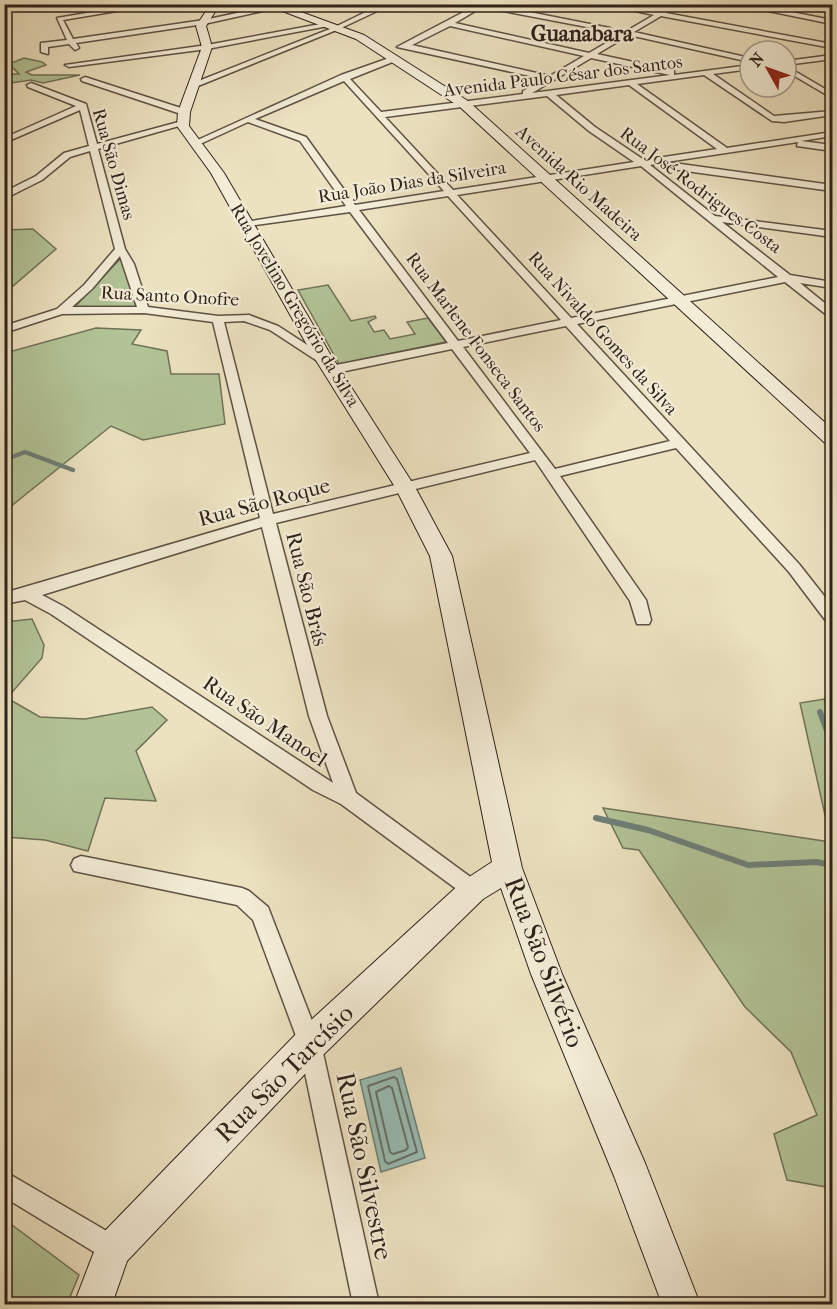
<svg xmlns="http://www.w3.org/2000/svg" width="837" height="1309" viewBox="0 0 837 1309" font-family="'IM FELL French Canon',serif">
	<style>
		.green { fill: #b2c497; stroke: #707359; stroke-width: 1.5 }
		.water { fill: #99bdb4; stroke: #6e7f77; stroke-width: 1.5 }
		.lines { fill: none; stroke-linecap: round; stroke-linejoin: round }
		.shore { stroke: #647068; stroke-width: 2 }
		.stream-far1 { stroke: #6e7f77; stroke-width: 4.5 }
		.stream { stroke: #6e7f77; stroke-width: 6 }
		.street-casing { stroke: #5e5244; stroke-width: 3 }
		.secondary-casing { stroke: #2e221b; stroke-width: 2 }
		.street { fill: #f3ecd6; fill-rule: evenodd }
		.secondary { fill: #f3ecd6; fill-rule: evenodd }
		.labels { text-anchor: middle; stroke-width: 4.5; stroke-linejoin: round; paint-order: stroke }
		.far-street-label { font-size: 18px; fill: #2e221b; stroke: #f3ecd6 }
		.street-label { font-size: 21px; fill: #2e221b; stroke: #f3ecd6 }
		.far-district-label { font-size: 22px; font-weight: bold; fill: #2e221b; stroke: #f3ecd6 }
		.near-street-label { font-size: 26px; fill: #2e221b; stroke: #f3ecd6 }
	</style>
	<rect width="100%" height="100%" fill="#ece2c0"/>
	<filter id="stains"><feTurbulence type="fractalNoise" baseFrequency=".00333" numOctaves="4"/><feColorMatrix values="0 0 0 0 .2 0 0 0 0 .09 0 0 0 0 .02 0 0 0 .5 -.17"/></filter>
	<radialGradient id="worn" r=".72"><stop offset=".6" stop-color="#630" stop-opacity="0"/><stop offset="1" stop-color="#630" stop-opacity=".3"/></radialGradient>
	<path class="green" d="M 24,58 L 42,62 L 46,65 L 26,72 L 32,75 L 80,75 L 43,83 L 31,80 L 5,84 L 5,74 L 19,74 L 9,64 Z
		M 33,229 L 56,249 L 13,286 L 5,289 L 5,230 Z
		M 122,257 L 137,310 L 71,311 Z
		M 328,285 L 351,321 L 375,316 L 376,318 L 368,322 L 374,332 L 384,330 L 390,339 L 415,334 L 407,322 L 428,318 L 446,342 L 339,364 L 298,290 Z
		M 96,328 L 141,330 L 132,344 L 167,351 L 171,374 L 219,374 L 225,424 L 143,440 L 111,426 L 5,511 L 5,353 Z
		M 32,619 L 44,645 L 42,658 L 7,698 L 40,717 L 85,719 L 152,707 L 167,720 L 136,751 L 156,801 L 105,798 L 88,851 L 45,840 L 5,837 L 5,622 Z
		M 824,699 L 832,724 L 832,1188 L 787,1180 L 774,1134 L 817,1115 L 791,1052 L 745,1007 L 639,850 L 623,848 L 603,808 L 831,842 L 800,703 Z
		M 4,1219 L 79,1275 L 67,1304 L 5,1304 Z"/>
	<path class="water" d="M 401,1068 L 425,1158 L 381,1172 L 360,1080 Z"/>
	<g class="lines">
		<path class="shore" d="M 394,1077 L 397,1079 L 417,1152 L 388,1164 L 385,1161 L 368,1086 Z
			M 389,1086 L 392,1088 L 408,1147 L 406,1150 L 393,1154 L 390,1152 L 376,1092 Z"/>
		<path class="stream-far1" d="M 4,460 L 25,452 L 73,470"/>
		<path class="stream" d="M 820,712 L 832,744
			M 596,818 L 648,830 L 748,865 L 816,862 L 832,865"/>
		<defs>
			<path id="street" d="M 140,4 L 159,4 L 63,20 L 73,39 L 204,20 L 279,4 L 294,4 L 204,24 L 76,43 L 79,48 L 75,50 L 69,44 L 48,47 L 48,54 L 41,52 L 41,43 L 67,40 L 57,18 Z
				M 382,4 L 392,4 L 339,29 L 198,86 L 191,84 L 335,27 Z
				M 473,4 L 489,4 L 610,28 L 608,31 L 482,7 L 455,23 L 589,53 L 654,15 L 603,4 L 619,4 L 659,12 L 671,4 L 680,4 L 666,13 L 832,44 L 832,48 L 661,16 L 634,32 L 750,58 L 750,62 L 629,35 L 597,54 L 674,71 L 674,75 L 750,65 L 750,69 L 713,74 L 774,116 L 832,111 L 832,115 L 784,122 L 772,121 L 704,75 L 637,84 L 727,148 L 832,132 L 832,136 L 801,141 L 832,145 L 832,151 L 797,146 L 798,142 L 666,162 L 832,185 L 832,191 L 664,168 L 661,167 L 661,163 L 650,165 L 715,216 L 832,231 L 832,237 L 722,222 L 790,275 L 832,282 L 832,288 L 800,283 L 832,309 L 832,317 L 828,316 L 785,282 L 577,324 L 799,564 L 832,606 L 832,623 L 826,621 L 789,572 L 676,448 L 560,476 L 646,600 L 651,620 L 649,624 L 637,624 L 630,601 L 535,460 L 276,523 L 327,716 L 356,793 L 480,884 L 483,890 L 480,896 L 473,899 L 466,896 L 341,804 L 313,790 L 51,614 L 25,600 L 4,604 L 4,593 L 260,518 L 213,322 L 144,313 L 62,314 L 4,333 L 4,326 L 57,309 L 84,285 L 115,249 L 90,151 L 70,157 L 42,180 L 4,199 L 4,192 L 36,176 L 64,153 L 89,146 L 80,110 L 4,143 L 4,138 L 76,106 L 28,87 L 27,85 L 31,83 L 86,104 L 97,144 L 186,120 L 186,124 L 98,149 L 125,249 L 134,264 L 148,307 L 218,316 L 249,315 L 278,326 L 332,361 L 326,365 L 322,364 L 270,330 L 244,321 L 224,322 L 273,514 L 530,453 L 452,349 L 331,374 L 327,373 L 327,367 L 331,366 L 448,343 L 350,212 L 241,227 L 241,223 L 245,222 L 346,206 L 300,141 L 248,122 L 198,145 L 191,143 L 341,75 L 392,57 L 396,59 L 395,61 L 350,79 L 381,112 L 523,94 L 523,91 L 544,79 L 397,47 L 475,6 ZM 450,26 L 584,56 L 550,76 L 412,45 ZM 591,58 L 670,75 L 532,93 ZM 344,81 L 444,191 L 355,205 L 306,137 L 255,119 ZM 629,85 L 717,149 L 644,160 L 595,127 L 556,95 ZM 547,96 L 589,131 L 634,162 L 453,190 L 385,117 ZM 641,166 L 778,277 L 571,318 L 457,195 ZM 448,196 L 561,320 L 458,341 L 359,210 ZM 120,256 L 137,307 L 72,307 L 92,289 ZM 566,326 L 670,441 L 555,469 L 463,347 ZM 262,527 L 309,716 L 333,783 L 63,606 L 42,595 Z
				M 734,4 L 750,4 L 832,20 L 832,24 Z
				M 326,23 L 328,26 L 207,49 L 69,67 L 65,65 L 207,45 Z
				M 832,55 L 832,59 L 786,65 L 786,61 Z
				M 786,66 L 832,93 L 832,98 L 786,71 Z
				M 85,77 L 187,110 L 188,112 L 181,114 L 82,81 L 81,79 Z
				M 81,856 L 242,888 L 249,891 L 268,907 L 321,1044 L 379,1304 L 353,1304 L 299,1044 L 253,920 L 237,905 L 74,871 L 71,865 L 74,859 Z
				M 4,1171 L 122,1240 L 126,1249 L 122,1258 L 113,1262 L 104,1258 L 4,1197 Z"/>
			<path id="secondary" d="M 211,4 L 220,4 L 206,26 L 212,47 L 190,112 L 189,126 L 224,173 L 330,354 L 415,487 L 452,556 L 522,868 L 562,974 L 645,1163 L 700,1304 L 662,1304 L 614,1176 L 531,974 L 501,888 L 483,899 L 322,1056 L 127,1261 L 112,1304 L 74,1304 L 100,1236 L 298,1032 L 463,881 L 492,862 L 430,556 L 395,487 L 312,354 L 211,173 L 177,126 L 178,112 L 202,47 L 196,26 Z
				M 264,4 L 279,4 L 364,35 L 468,101 L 832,429 L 832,445 L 825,443 L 460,107 L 356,39 Z"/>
		</defs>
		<use href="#street" class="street-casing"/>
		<use href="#secondary" class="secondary-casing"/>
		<use href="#street" class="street"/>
		<use href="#secondary" class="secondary"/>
	</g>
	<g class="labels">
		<g class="far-street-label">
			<text transform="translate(563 76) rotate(-7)" y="6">Avenida Paulo César dos Santos</text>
			<text transform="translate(114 164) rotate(74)" y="6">Rua São Dimas</text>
			<text transform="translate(412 182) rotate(-9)" y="6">Rua João Dias da Silveira</text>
			<text transform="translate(579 183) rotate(42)" y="6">Avenida Rio Madeira</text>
			<text transform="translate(701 190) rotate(37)" y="6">Rua José Rodrigues Costa</text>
			<text transform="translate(170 296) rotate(3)" y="6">Rua Santo Onofre</text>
			<text transform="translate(295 305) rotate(59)" y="6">Rua Jovelino Gregório da Silva</text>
			<text transform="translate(603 333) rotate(48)" y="6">Rua Nivaldo Gomes da Silva</text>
			<text transform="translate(476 342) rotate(53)" y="6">Rua Marlene Fonseca Santos</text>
		</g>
		<g class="street-label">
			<text transform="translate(264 502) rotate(-15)" y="7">Rua São Roque</text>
			<text transform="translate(307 589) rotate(76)" y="7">Rua São Brás</text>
			<text transform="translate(265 721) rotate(34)" y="7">Rua São Manoel</text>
		</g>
		<g class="far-district-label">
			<text x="582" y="41">Guanabara</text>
		</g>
		<g class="near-street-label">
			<text transform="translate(545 962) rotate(69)" y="9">Rua São Silvério</text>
			<text transform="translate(284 1073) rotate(-45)" y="9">Rua São Tarcísio</text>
			<text transform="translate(365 1166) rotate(78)" y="9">Rua São Silvestre</text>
		</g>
	</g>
	<rect width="837" height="1309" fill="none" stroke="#ece2c0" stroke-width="24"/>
	<rect x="6" y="6" width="825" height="1297" fill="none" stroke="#2e221b" stroke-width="3"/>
	<rect x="12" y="12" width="813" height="1285" fill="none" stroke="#2e221b" stroke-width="1.5"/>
	<g transform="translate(768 69) rotate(310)"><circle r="28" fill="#f3ecd6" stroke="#a49b8b" stroke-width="1.5"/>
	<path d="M0-4.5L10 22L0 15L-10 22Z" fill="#8f2418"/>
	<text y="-9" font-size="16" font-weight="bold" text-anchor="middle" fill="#2e221b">N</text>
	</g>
	<rect width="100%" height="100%" filter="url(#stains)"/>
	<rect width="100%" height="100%" fill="url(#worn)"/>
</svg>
